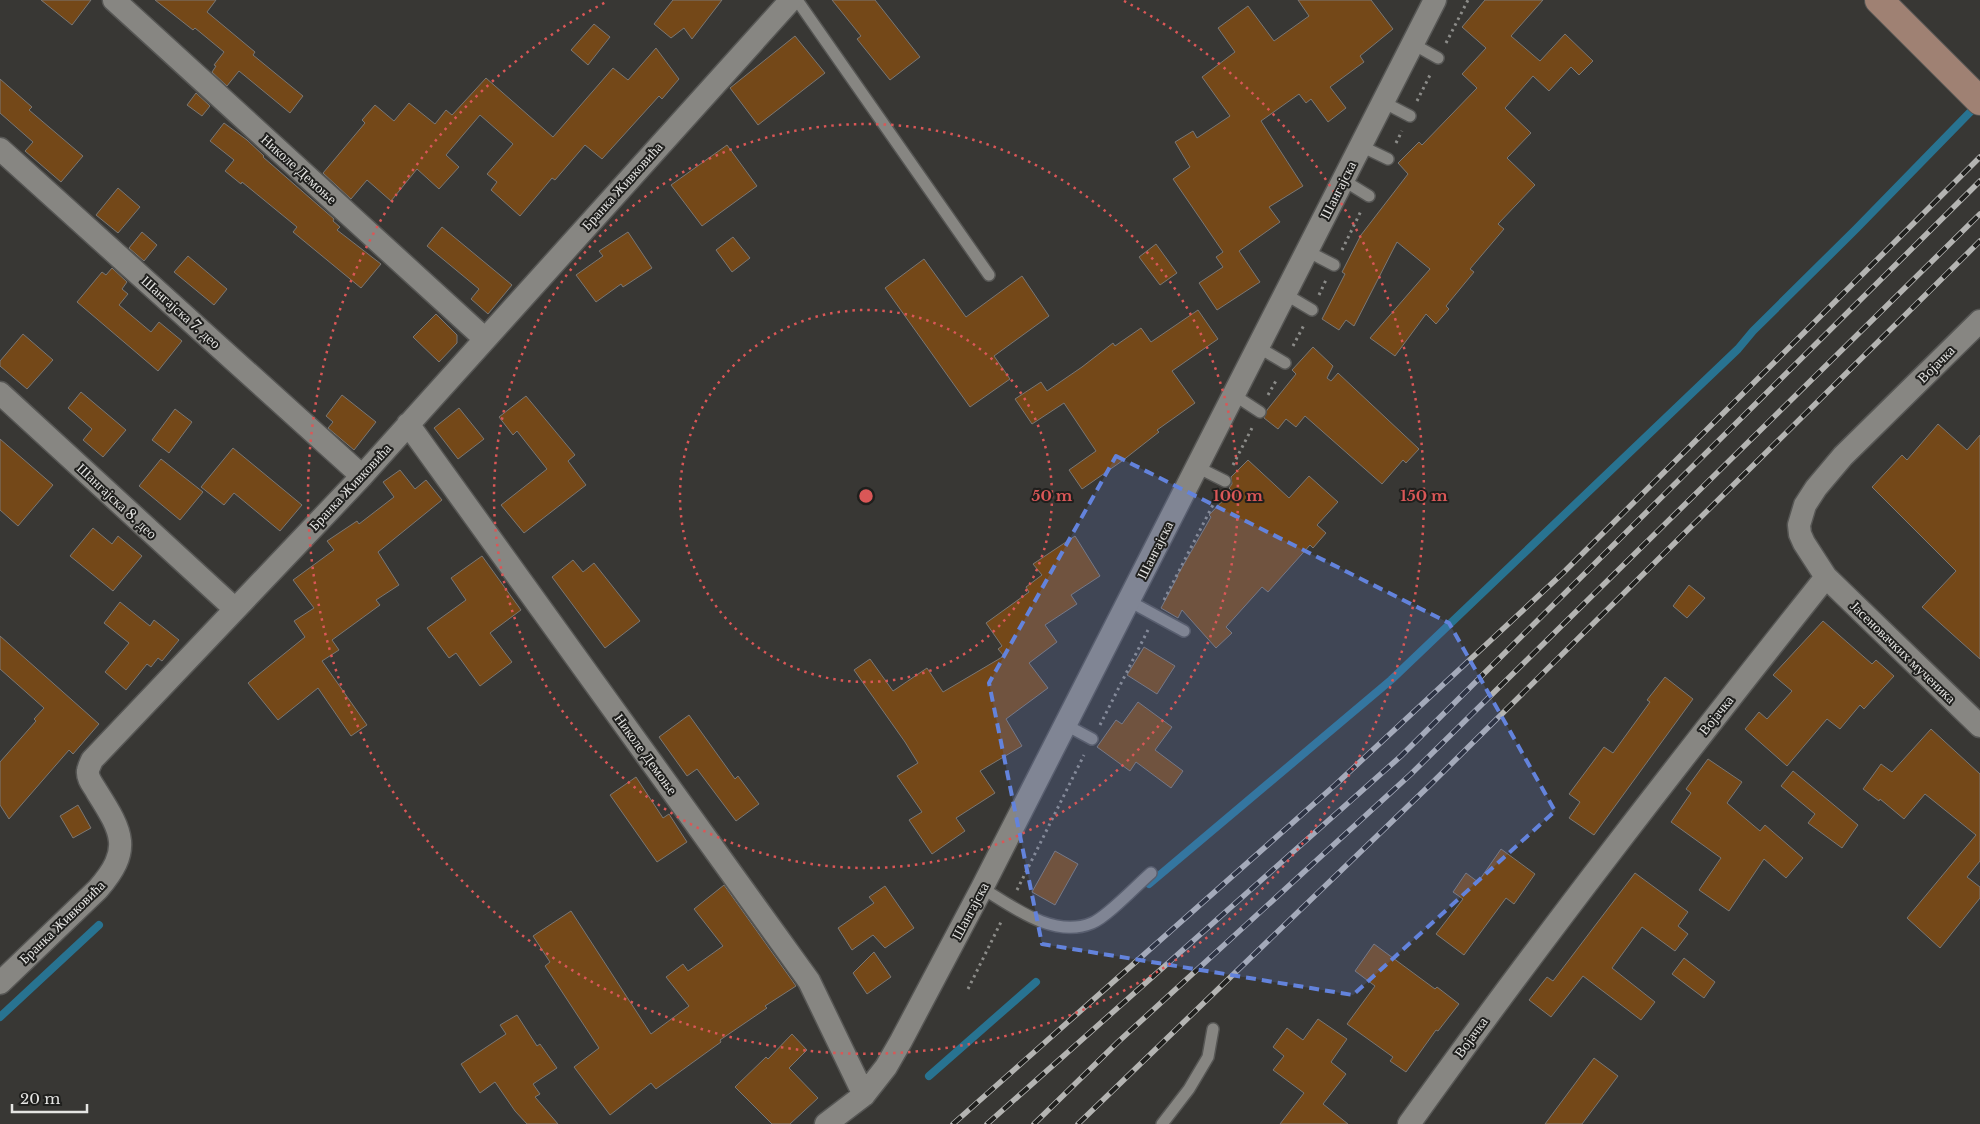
<svg xmlns="http://www.w3.org/2000/svg" width="1980" height="1124" viewBox="0 0 1980 1124" font-family="'Libre Baskerville',serif">
	<style>
		.lines { fill: none; stroke-linecap: round; stroke-linejoin: round }
		.stream { stroke: #287391; stroke-width: 8 }
		.building { fill: #744818; stroke: #7a7774 }
		.lane-casing { stroke: #565654; stroke-width: 14 }
		.street-casing { stroke: #565654; stroke-width: 25 }
		.secondary-casing { stroke: #565654; stroke-width: 30 }
		.path { stroke: #8c8c89; stroke-width: 3; stroke-dasharray: 2.5 4; stroke-linecap: butt }
		.lane { stroke: #878682; stroke-width: 11 }
		.street { stroke: #878682; stroke-width: 22 }
		.secondary { stroke: #9f8173; stroke-width: 28 }
		.rail-casing { stroke: #b4b4b2; stroke-width: 5.5 }
		.rail { stroke: #1f1f1d; stroke-width: 4; stroke-dasharray: 11; stroke-linecap: butt }
		.marked { fill: #6383dc; fill-opacity: 0.2; stroke: #6383dc; stroke-width: 4; stroke-dasharray: 10 6; stroke-linejoin: round }
		.ring { fill: none; stroke: #da5757; stroke-width: 2.5; stroke-dasharray: 2.5 5 }
		.labels { text-anchor: middle; stroke-width: 4; stroke-linejoin: round; paint-order: stroke }
		.street-label { font-size: 14px; fill: #e5e5e3; stroke: #1f1f1d }
		.centre { fill: #da5757; stroke: #1f1f1d; stroke-width: 2.5 }
		.ring-label { font-size: 15px; text-anchor: middle; font-weight: bold; fill: #da5757; stroke: #1f1f1d; stroke-width: 4; stroke-linejoin: round; paint-order: stroke }
	</style>
	<rect width="100%" height="100%" fill="#383734"/>
	<g class="lines">
		<path class="stream" d="M 1149,884 L 1391,680 L 1738,349 L 1753,331 L 1856,229 L 1977,105
			M 0,1017 L 99,925
			M 929,1076 L 1036,982"/>
	</g>
	<path class="building" d="M 41,0 L 91,0 L 72,25 Z
		M 155,0 L 216,0 L 207,12 L 255,52 L 253,55 L 303,96 L 290,113 L 239,71 L 227,86 L 212,72 L 216,66 L 214,65 L 224,52 L 195,28 L 193,30 Z
		M 673,0 L 722,0 L 692,39 L 684,28 L 671,38 L 654,24 Z
		M 832,0 L 875,0 L 920,57 L 890,80 L 857,39 L 861,36 Z
		M 1298,0 L 1371,0 L 1393,29 L 1360,56 L 1364,62 L 1330,87 L 1346,108 L 1328,122 L 1311,99 L 1306,103 L 1299,94 L 1261,121 L 1303,186 L 1269,207 L 1280,222 L 1239,251 L 1260,282 L 1217,310 L 1199,283 L 1223,267 L 1216,257 L 1223,252 L 1173,179 L 1190,167 L 1175,142 L 1193,131 L 1197,138 L 1230,116 L 1202,77 L 1235,52 L 1218,28 L 1248,6 L 1274,41 L 1309,16 Z
		M 1485,0 L 1543,0 L 1511,36 L 1540,61 L 1565,34 L 1593,61 L 1579,75 L 1571,67 L 1549,91 L 1533,76 L 1505,108 L 1531,133 L 1507,158 L 1535,185 L 1498,224 L 1504,229 L 1470,269 L 1474,272 L 1446,306 L 1449,309 L 1436,324 L 1426,314 L 1395,356 L 1370,338 L 1430,269 L 1397,242 L 1354,326 L 1346,320 L 1339,330 L 1322,319 L 1345,274 L 1342,272 L 1361,235 L 1408,174 L 1398,163 L 1419,142 L 1422,145 L 1477,88 L 1462,74 L 1486,48 L 1462,27 Z
		M 594,24 L 610,37 L 588,65 L 571,50 Z
		M 795,36 L 825,73 L 758,125 L 730,88 Z
		M 656,48 L 679,79 L 662,99 L 659,96 L 602,159 L 585,145 L 555,180 L 552,178 L 520,216 L 491,190 L 497,182 L 487,174 L 513,144 L 480,115 L 446,155 L 459,167 L 439,189 L 417,169 L 391,201 L 367,180 L 351,199 L 323,173 L 365,123 L 362,120 L 375,105 L 394,121 L 409,103 L 435,124 L 446,110 L 452,115 L 486,78 L 553,137 L 613,68 L 628,80 Z
		M 0,79 L 32,107 L 29,110 L 83,156 L 61,182 L 25,151 L 33,142 L 0,113 Z
		M 196,93 L 210,106 L 202,116 L 187,105 Z
		M 224,123 L 247,140 L 264,156 L 263,157 L 334,219 L 333,221 L 340,227 L 337,230 L 381,264 L 361,288 L 293,232 L 297,227 L 242,182 L 241,184 L 225,171 L 234,160 L 210,141 Z
		M 727,145 L 757,186 L 702,226 L 671,185 Z
		M 118,188 L 140,207 L 118,233 L 96,215 Z
		M 442,227 L 512,285 L 488,314 L 471,299 L 479,289 L 427,246 Z
		M 142,232 L 157,245 L 144,261 L 129,248 Z
		M 628,232 L 652,268 L 623,287 L 621,284 L 596,302 L 576,275 L 603,256 L 599,251 Z
		M 733,237 L 750,258 L 732,272 L 716,250 Z
		M 1156,244 L 1177,273 L 1160,285 L 1139,257 Z
		M 188,256 L 227,289 L 214,305 L 174,272 Z
		M 924,259 L 966,317 L 1022,276 L 1049,316 L 994,356 L 1010,379 L 970,407 L 885,288 Z
		M 112,268 L 127,282 L 122,289 L 128,294 L 119,305 L 151,332 L 159,322 L 182,341 L 158,371 L 77,302 L 102,272 L 106,275 Z
		M 1198,310 L 1218,339 L 1172,371 L 1195,403 L 1157,430 L 1159,432 L 1122,461 L 1082,489 L 1069,470 L 1096,451 L 1064,403 L 1032,424 L 1015,399 L 1041,382 L 1047,391 L 1082,367 L 1113,343 L 1115,346 L 1141,328 L 1151,342 Z
		M 436,314 L 457,335 L 457,343 L 439,362 L 413,337 Z
		M 23,334 L 53,360 L 27,389 L 0,366 L 0,361 Z
		M 1313,347 L 1333,366 L 1327,378 L 1331,381 L 1338,373 L 1419,449 L 1406,463 L 1403,460 L 1382,484 L 1305,416 L 1296,427 L 1286,419 L 1278,429 L 1264,418 L 1267,410 L 1296,374 L 1292,370 Z
		M 81,392 L 126,430 L 103,457 L 83,440 L 92,429 L 68,408 Z
		M 342,395 L 376,422 L 354,450 L 328,428 L 333,422 L 326,416 Z
		M 526,396 L 575,455 L 568,461 L 586,485 L 524,533 L 501,505 L 547,469 L 517,431 L 513,435 L 499,417 Z
		M 459,408 L 484,439 L 458,459 L 434,428 Z
		M 175,409 L 192,422 L 169,453 L 152,440 Z
		M 1938,424 L 1967,450 L 1980,435 L 1980,659 L 1922,607 L 1956,571 L 1872,487 L 1902,455 L 1907,460 Z
		M 0,439 L 53,485 L 18,526 L 0,510 Z
		M 233,448 L 302,505 L 280,531 L 234,493 L 224,505 L 201,487 Z
		M 161,459 L 203,492 L 180,520 L 139,486 Z
		M 1248,460 L 1289,498 L 1309,476 L 1338,502 L 1317,525 L 1326,533 L 1313,548 L 1310,545 L 1268,592 L 1262,587 L 1226,627 L 1232,633 L 1216,648 L 1182,610 L 1178,618 L 1161,608 L 1178,576 L 1177,576 L 1211,517 L 1209,515 L 1232,491 L 1229,488 L 1232,484 L 1231,477 Z
		M 400,470 L 415,489 L 426,480 L 442,500 L 378,552 L 399,585 L 376,600 L 380,605 L 332,640 L 339,650 L 322,661 L 367,725 L 351,736 L 318,688 L 278,720 L 248,683 L 305,637 L 294,621 L 314,608 L 293,580 L 334,550 L 327,541 L 357,521 L 359,524 L 394,497 L 383,482 Z
		M 93,528 L 112,544 L 118,536 L 142,556 L 113,591 L 70,556 Z
		M 1075,536 L 1100,576 L 1071,595 L 1077,604 L 1045,625 L 1057,642 L 1029,663 L 1048,688 L 1006,719 L 1022,746 L 980,771 L 995,793 L 956,818 L 965,831 L 932,854 L 909,820 L 922,812 L 897,776 L 918,763 L 905,742 L 854,670 L 870,659 L 893,691 L 927,668 L 943,692 L 1004,656 L 998,649 L 1002,646 L 986,623 L 1029,592 L 1026,587 L 1042,575 L 1033,564 Z
		M 482,556 L 521,610 L 490,633 L 512,662 L 480,686 L 456,653 L 449,658 L 427,628 L 466,600 L 451,578 Z
		M 573,560 L 583,572 L 594,563 L 640,621 L 605,648 L 552,577 Z
		M 1689,585 L 1705,598 L 1687,618 L 1673,606 Z
		M 120,602 L 150,626 L 154,620 L 179,640 L 162,661 L 158,658 L 151,667 L 147,664 L 126,690 L 105,672 L 129,643 L 104,623 Z
		M 1823,621 L 1872,664 L 1876,660 L 1894,676 L 1864,709 L 1860,705 L 1840,729 L 1827,719 L 1787,766 L 1745,729 L 1759,712 L 1767,719 L 1792,691 L 1773,675 Z
		M 0,636 L 99,724 L 73,754 L 69,750 L 9,819 L 0,805 L 0,762 L 36,721 L 34,719 L 44,708 L 0,669 Z
		M 1144,647 L 1175,666 L 1157,694 L 1127,675 Z
		M 1665,677 L 1693,699 L 1594,835 L 1569,818 L 1580,802 L 1569,794 L 1604,747 L 1613,753 L 1650,702 L 1647,700 Z
		M 1138,702 L 1172,727 L 1155,750 L 1183,771 L 1171,788 L 1136,762 L 1130,771 L 1097,747 L 1116,720 L 1122,724 Z
		M 689,715 L 735,779 L 738,776 L 759,804 L 736,821 L 697,769 L 687,776 L 659,737 Z
		M 1931,729 L 1980,774 L 1980,861 L 1967,877 L 1980,887 L 1980,898 L 1940,948 L 1907,918 L 1976,835 L 1925,794 L 1904,819 L 1880,799 L 1879,801 L 1863,789 L 1881,764 L 1892,772 Z
		M 1708,759 L 1742,782 L 1727,803 L 1760,831 L 1765,825 L 1803,858 L 1786,878 L 1764,859 L 1729,911 L 1699,890 L 1721,858 L 1671,822 L 1691,793 L 1686,789 Z
		M 1793,771 L 1858,825 L 1842,848 L 1808,823 L 1815,814 L 1781,786 Z
		M 636,777 L 663,818 L 669,814 L 687,842 L 657,862 L 610,795 Z
		M 78,805 L 91,828 L 73,838 L 60,816 Z
		M 1501,849 L 1535,874 L 1514,904 L 1506,898 L 1464,955 L 1436,934 L 1463,899 L 1453,892 L 1466,873 L 1478,882 Z
		M 1055,851 L 1078,864 L 1055,905 L 1032,892 Z
		M 1635,873 L 1688,912 L 1678,926 L 1688,934 L 1675,951 L 1642,927 L 1612,968 L 1655,1002 L 1641,1020 L 1583,976 L 1551,1017 L 1529,1000 L 1547,977 L 1553,981 Z
		M 724,885 L 796,986 L 765,1006 L 767,1008 L 720,1040 L 721,1042 L 656,1089 L 651,1083 L 610,1115 L 574,1067 L 599,1048 L 545,966 L 550,962 L 533,936 L 571,911 L 651,1034 L 689,1006 L 666,977 L 683,964 L 688,971 L 723,946 L 694,909 Z
		M 885,886 L 914,928 L 885,948 L 873,935 L 852,950 L 838,928 L 874,903 L 869,897 Z
		M 1374,944 L 1435,989 L 1437,987 L 1459,1004 L 1438,1031 L 1436,1030 L 1406,1072 L 1390,1061 L 1393,1057 L 1347,1024 L 1375,986 L 1355,971 Z
		M 874,952 L 891,977 L 867,994 L 853,973 Z
		M 1684,958 L 1715,982 L 1704,998 L 1672,974 Z
		M 517,1015 L 537,1046 L 540,1044 L 557,1068 L 533,1084 L 540,1094 L 535,1097 L 558,1124 L 527,1124 L 515,1111 L 495,1082 L 480,1093 L 461,1064 L 506,1034 L 500,1025 Z
		M 1318,1019 L 1347,1039 L 1331,1062 L 1346,1074 L 1323,1104 L 1348,1124 L 1280,1124 L 1304,1093 L 1273,1070 L 1284,1056 L 1273,1047 L 1287,1028 L 1303,1040 Z
		M 792,1034 L 807,1050 L 789,1068 L 818,1098 L 790,1124 L 772,1124 L 735,1087 L 766,1057 L 768,1059 Z
		M 1594,1058 L 1618,1076 L 1582,1124 L 1545,1124 Z"/>
	<g class="lines">
		<defs>
			<path id="lane" d="M 797,0 L 989,275
				M 1413,44 L 1438,58
				M 1383,102 L 1410,116
				M 1361,146 L 1388,159
				M 1343,180 L 1369,196
				M 1307,251 L 1334,265
				M 1285,294 L 1312,310
				M 1258,347 L 1285,363
				M 1234,395 L 1260,412
				M 1197,467 L 1225,481
				M 1129,601 L 1184,631
				M 1066,725 L 1092,739
				M 982,888 C 1013,907 1054,939 1092,923 C 1107,917 1137,885 1151,873
				M 1162,1124 L 1189,1089 L 1208,1057 L 1213,1029"/>
			<path id="street" d="M 114,0 L 484,338
				M 0,149 L 362,476
				M 1980,321 L 1843,456 L 1816,488 L 1805,505 L 1799,525 L 1800,534 L 1804,543 L 1826,577 L 1980,726
				M 0,393 L 235,609
				M 408,424 L 809,981 L 864,1095
				M 0,983 L 98,889 C 132,850 123,833 97,792 C 94,786 87,779 88,771 C 88,768 91,763 92,760 L 362,476 L 791,0
				M 826,1124 L 864,1095 L 886,1067 L 901,1041 L 982,888 L 1435,0
				M 1409,1124 C 1542,938 1683,757 1826,577"/>
			<path id="secondary" d="M 1879,0 L 1980,101"/>
		</defs>
		<use href="#lane" class="lane-casing"/>
		<use href="#street" class="street-casing"/>
		<use href="#secondary" class="secondary-casing"/>
		<path class="path" d="M 1446,43 L 1468,0
			M 1417,101 L 1431,73
			M 1396,143 L 1402,131
			M 1342,250 L 1361,211
			M 1319,295 L 1326,280
			M 1293,346 L 1304,325
			M 1268,395 L 1277,379
			M 1233,465 L 1252,428
			M 1164,600 L 1217,497
			M 1100,725 L 1148,630
			M 1017,890 L 1084,755
			M 968,989 L 1002,920"/>
		<use href="#lane" class="lane"/>
		<use href="#street" class="street"/>
		<use href="#secondary" class="secondary"/>
		<defs>
			<path id="rail" d="M 953,1124 L 1334,786 L 1563,573 L 1980,157
				M 987,1124 L 1401,756 L 1980,181
				M 1034,1124 L 1118,1042 L 1411,774 L 1980,214
				M 1078,1124 L 1432,783 L 1980,241"/>
		</defs>
		<use href="#rail" class="rail-casing"/>
		<use href="#rail" class="rail"/>
	</g>
	<path class="marked" d="M 1116,456 L 1449,623 L 1555,811 L 1353,995 L 1042,944 L 989,683 Z"/>
	<g class="ring">
		<circle cx="866" cy="496" r="186"/>
		<circle cx="866" cy="496" r="372"/>
		<path d="M1124 1A558 558 0 1 1 608 1"/>
	</g>
	<g class="labels">
		<g class="street-label">
			<text transform="translate(299 169) rotate(42)" y="5">Николе Демоње</text>
			<text transform="translate(622 186) rotate(-48)" y="5">Бранка Живковића</text>
			<text transform="translate(1338 190) rotate(-63)" y="5">Шангајска</text>
			<text transform="translate(181 312) rotate(42)" y="5">Шангајска 7. део</text>
			<text transform="translate(1936 364) rotate(-45)" y="5">Војачка</text>
			<text transform="translate(350 487) rotate(-47)" y="5">Бранка Живковића</text>
			<text transform="translate(117 501) rotate(43)" y="5">Шангајска 8. део</text>
			<text transform="translate(1155 550) rotate(-63)" y="5">Шангајска</text>
			<text transform="translate(1903 652) rotate(44)" y="5">Јасеновачких мученика</text>
			<text transform="translate(1716 715) rotate(-51)" y="5">Војачка</text>
			<text transform="translate(646 754) rotate(54)" y="5">Николе Демоње</text>
			<text transform="translate(970 911) rotate(-62)" y="5">Шангајска</text>
			<text transform="translate(62 922) rotate(-44)" y="5">Бранка Живковића</text>
			<text transform="translate(1471 1037) rotate(-54)" y="5">Војачка</text>
		</g>
	</g>
	<circle cx="866" cy="496" r="8" class="centre"/>
	<g class="ring-label">
		<text x="1052" y="501">50 m</text>
		<text x="1238" y="501">100 m</text>
		<text x="1424" y="501">150 m</text>
	</g>
	<path d="M12 1104v8h75v-8" fill="none" stroke="#e5e5e3" stroke-width="2.5"/>
	<text x="20" y="1104" font-size="15" fill="#e5e5e3" stroke="#1f1f1d" stroke-width="4" paint-order="stroke">20 m</text>
</svg>
